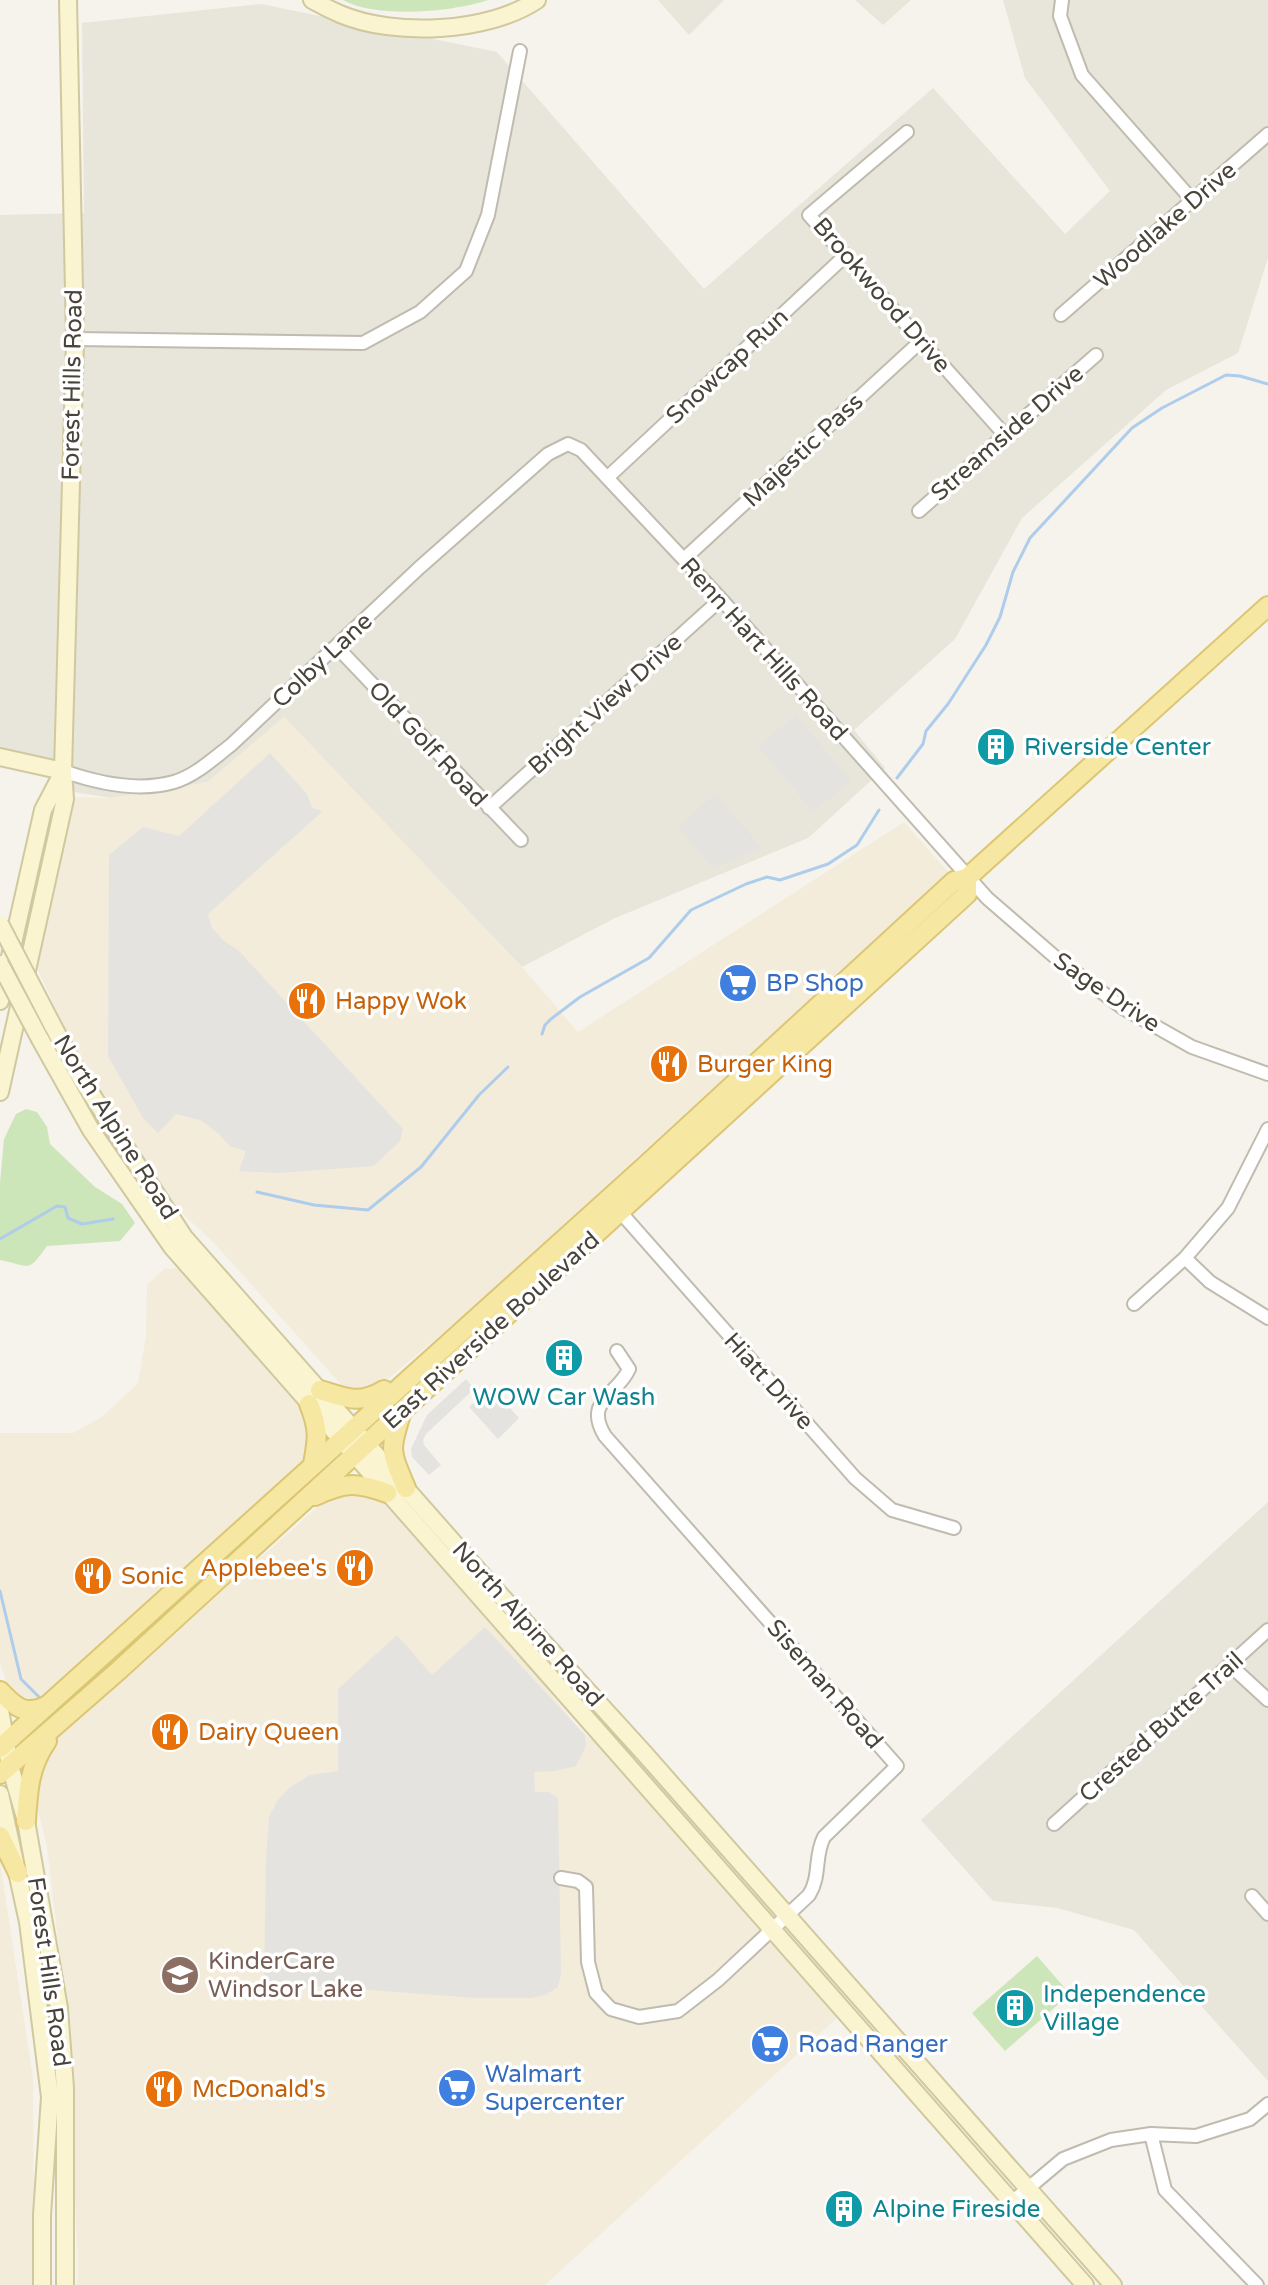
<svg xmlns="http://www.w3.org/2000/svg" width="1268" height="2285" viewBox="0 0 1268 2285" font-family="'Varela Round',sans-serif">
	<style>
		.residential { fill: #e8e5da }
		.commercial { fill: #f4ecda }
		.green { fill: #cce5b9 }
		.parking { fill: #e4e3e0 }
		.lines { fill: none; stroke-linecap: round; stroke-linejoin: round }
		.stream { stroke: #aecceb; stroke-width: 3 }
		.street-casing { stroke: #c0bbaf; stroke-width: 16 }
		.secondary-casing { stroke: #d0c89f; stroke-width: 20 }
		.primary-casing { stroke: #dbc674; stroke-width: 22 }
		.street { stroke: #fff; stroke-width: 12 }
		.secondary { stroke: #faf5d0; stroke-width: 16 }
		.primary { stroke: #f6e7a3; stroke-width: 18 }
		.secondary-bridge-casing { stroke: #d0c89f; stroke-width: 20; stroke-linecap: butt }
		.secondary-bridge { stroke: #faf5d0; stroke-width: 16 }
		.labels { text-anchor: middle; stroke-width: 7; stroke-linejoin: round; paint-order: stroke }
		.street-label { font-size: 24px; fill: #49443a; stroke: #fff }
		.culture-label { font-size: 24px; fill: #0d838f; stroke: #fff; text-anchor: start }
		.shop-label { font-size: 24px; fill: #366cbe; stroke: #fff; text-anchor: start }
		.food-label { font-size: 24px; fill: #c56008; stroke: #fff; text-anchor: start }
		.education-label { font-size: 24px; fill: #785e54; stroke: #fff; text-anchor: start }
	</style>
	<rect width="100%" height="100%" fill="#f5f3ec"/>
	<path class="residential" d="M 658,0 L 724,0 L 689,35 Z
		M 855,0 L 911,0 L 883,25 Z
		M 1003,0 L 1268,0 L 1268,258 L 1238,353 L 1166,390 L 1022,518 L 955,639 L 854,730 L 885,768 L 808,838 L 613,919 L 522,967 L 284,717 L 208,782 L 111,798 L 74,792 L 0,748 L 0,215 L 84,213 L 82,23 L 261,4 L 497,52 L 704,289 L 933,88 L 1065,234 L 1110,191 L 1025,78 Z
		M 1268,1502 L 1268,2081 L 1134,1930 L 1058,1908 L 993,1901 L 921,1820 Z"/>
	<path class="commercial" d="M 284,717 L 522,967 L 578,1032 L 904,822 L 949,873 L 464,1315 L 382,1384 L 362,1393 L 346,1390 L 214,1243 L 181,1212 L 160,1185 L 118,1124 L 75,1051 L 37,968 L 74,797 L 111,798 L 208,782 Z
		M 180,1268 L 305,1409 L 313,1449 L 297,1472 L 30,1709 L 11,1696 L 0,1663 L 0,1433 L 73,1433 L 102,1417 L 138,1383 L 146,1336 L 147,1285 L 164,1269 Z
		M 344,1490 L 384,1500 L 501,1632 L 576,1725 L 623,1770 L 839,2016 L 545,2285 L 77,2285 L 78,2262 L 64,1991 L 47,1847 L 36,1802 L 35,1783 L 53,1741 L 233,1576 L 265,1554 L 315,1509 Z
		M 0,1862 L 33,2078 L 34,2285 L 0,2285 Z"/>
	<path class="green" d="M 343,0 L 488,0 C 452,12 377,19 343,0 Z
		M 26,1109 L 37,1112 L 47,1127 L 50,1144 L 95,1187 L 122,1204 L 135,1223 L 120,1241 L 47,1246 C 27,1274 31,1266 0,1260 L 0,1183 L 4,1139 L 16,1114 Z
		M 1037,1956 L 1070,1994 L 1005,2051 L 972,2013 Z"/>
	<path class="parking" d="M 796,715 L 851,781 L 813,812 L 758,746 Z
		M 270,753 L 307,794 L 312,808 L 323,811 L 208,914 L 212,928 L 224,941 L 238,950 L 403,1129 L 400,1141 L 374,1166 L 277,1173 L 239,1171 L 246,1151 L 230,1146 L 219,1134 L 200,1120 L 176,1114 L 158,1133 L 143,1118 L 108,1056 L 109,855 L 143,827 L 179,836 Z
		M 715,794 L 762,848 L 713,868 L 678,827 Z
		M 466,1379 L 474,1389 L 426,1434 L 423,1440 L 424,1445 L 441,1465 L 429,1475 L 412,1457 L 411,1449 L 427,1415 Z
		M 491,1387 L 519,1418 L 498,1439 L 469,1407 Z
		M 485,1627 L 585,1735 L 586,1746 L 576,1766 L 555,1771 L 534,1772 L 535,1792 L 549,1792 L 558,1798 L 561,1974 L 558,1987 L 545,1995 L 531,1998 L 476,1998 L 264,1982 L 266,1857 L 269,1817 L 277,1801 L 290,1787 L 310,1775 L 338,1771 L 338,1689 L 397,1635 L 432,1675 Z"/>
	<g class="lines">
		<path class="stream" d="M 897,778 L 923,744 L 926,731 L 948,704 L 986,645 L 1000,617 L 1013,572 L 1030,538 L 1132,428 L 1162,408 L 1226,375 L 1240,376 L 1268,384
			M 542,1034 L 545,1025 L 551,1019 L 580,997 L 649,958 L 691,910 L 746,884 L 767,877 L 780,880 L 828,864 L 857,845 L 879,810
			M 257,1192 L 314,1205 L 368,1210 L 421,1167 L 479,1095 L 508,1067
			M 0,1239 L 57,1206 L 65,1207 L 68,1218 L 82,1224 L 113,1219
			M 0,1591 L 21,1679 L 39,1697"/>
		<defs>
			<path id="street" d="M 1062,0 L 1060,16 L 1082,75 L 1193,201
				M 907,132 L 809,215 L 1004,434
				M 1061,315 L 1268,134
				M 75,339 L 363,343 L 420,312 L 466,271 L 488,215 L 520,51
				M 608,477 L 846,255
				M 919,511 L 1096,355
				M 684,559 L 921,341
				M 336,646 L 521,840
				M 63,771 C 97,783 139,792 174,782 C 195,776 214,758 231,745 L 419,568 L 548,454 L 568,444 L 581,450 L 721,599 L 987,898 L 1055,957 L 1123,1008 L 1192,1047 L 1268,1074
				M 489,808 L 721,599
				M 615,1206 L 855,1478 L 892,1510 L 954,1528
				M 1185,1258 L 1210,1282 L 1268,1318
				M 1134,1304 L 1185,1258 L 1228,1208 L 1268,1129
				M 1230,1665 L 1268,1700
				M 1054,1824 L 1268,1630
				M 561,1878 L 578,1881 L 586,1887 L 588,1962 L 596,1993 L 611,2009 L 639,2017 L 678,2011 L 718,1980 L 809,1895 C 821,1876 814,1856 824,1837 L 897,1766 L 605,1436 C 583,1400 618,1395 629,1369 L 617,1351
				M 1252,1896 L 1268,1914
				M 1151,2134 L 1165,2190 L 1257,2285
				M 1013,2201 L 1063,2159 L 1111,2140 L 1151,2134 L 1196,2136 L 1250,2119 L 1268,2104"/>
			<path id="secondary" d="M 312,0 C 321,5 331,10 340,14 C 394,37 488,33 537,0
				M 0,757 L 63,771
				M 0,1001 L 43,810 L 63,772
				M 54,1028 L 79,1075 L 184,1237 L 484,1577 L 644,1753 L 1113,2285
				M 40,1039 L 91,1130 L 172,1247 L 1085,2285
				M 0,1092 L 65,799 L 63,771 L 75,339 L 68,0
				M 0,1710 L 10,1766 L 26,1821 L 59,2008 L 65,2088 L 65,2285
				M 0,1794 L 28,1922 L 50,2097 L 42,2215 L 42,2285"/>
			<path id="primary" d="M 320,1390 C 347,1398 358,1405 384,1390
				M 309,1404 C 319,1429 318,1438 313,1464
				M 402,1411 C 389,1451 390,1450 406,1488
				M 315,1496 C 346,1482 355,1482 387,1493
				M 0,1691 C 15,1707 25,1716 46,1706
				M 0,1748 L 645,1166 L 954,881 L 967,878 L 1268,606
				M 0,1774 L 118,1671 L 967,894 L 967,878
				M 26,1821 C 28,1790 29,1767 47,1741
				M 0,1836 L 18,1873"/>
		</defs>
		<use href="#street" class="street-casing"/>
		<use href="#secondary" class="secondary-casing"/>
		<use href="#primary" class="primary-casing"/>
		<use href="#street" class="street"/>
		<use href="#secondary" class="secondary"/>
		<use href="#primary" class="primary"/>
		<defs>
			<path id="secondary-bridge" d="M 0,924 L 54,1028
				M 0,964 L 40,1039"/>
		</defs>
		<use href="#secondary-bridge" class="secondary-bridge-casing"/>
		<use href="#secondary-bridge" class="secondary-bridge"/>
	</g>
	<defs>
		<symbol id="building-disc" viewBox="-11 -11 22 22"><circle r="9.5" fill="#0f9aa8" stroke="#fff"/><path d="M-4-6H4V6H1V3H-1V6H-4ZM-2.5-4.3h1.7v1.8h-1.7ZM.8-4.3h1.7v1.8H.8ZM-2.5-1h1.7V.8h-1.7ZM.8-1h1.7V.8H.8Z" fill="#fff"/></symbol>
		<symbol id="supermarket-disc" viewBox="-11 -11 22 22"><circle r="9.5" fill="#3f7fe0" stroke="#fff"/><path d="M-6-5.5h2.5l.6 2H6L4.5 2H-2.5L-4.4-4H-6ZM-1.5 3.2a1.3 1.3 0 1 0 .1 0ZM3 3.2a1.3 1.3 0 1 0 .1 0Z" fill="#fff"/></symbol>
		<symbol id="restaurant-disc" viewBox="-11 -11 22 22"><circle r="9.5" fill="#e8710a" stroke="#fff"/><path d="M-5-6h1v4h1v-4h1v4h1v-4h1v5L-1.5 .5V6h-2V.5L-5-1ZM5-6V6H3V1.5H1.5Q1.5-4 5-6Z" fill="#fff"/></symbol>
		<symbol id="school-disc" viewBox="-11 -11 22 22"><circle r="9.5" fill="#8d6e63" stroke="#fff"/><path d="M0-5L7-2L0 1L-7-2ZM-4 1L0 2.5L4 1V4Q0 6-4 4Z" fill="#fff"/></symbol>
	</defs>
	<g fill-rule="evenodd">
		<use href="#building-disc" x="974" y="725" width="44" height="44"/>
		<use href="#supermarket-disc" x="716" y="961" width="44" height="44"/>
		<use href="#restaurant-disc" x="285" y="979" width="44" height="44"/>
		<use href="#restaurant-disc" x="647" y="1042" width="44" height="44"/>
		<use href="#building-disc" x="542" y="1336" width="44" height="44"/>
		<use href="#restaurant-disc" x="333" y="1546" width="44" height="44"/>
		<use href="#restaurant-disc" x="71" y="1554" width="44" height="44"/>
		<use href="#restaurant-disc" x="148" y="1710" width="44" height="44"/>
		<use href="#school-disc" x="158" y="1953" width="44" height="44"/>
		<use href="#building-disc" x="993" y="1986" width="44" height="44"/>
		<use href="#supermarket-disc" x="748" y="2022" width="44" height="44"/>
		<use href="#supermarket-disc" x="435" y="2066" width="44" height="44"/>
		<use href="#restaurant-disc" x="142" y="2067" width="44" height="44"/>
		<use href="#building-disc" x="822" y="2187" width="44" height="44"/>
	</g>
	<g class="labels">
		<g class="street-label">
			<text transform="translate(1165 225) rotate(-41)" y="8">Woodlake Drive</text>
			<text transform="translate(882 295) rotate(49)" y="8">Brookwood Drive</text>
			<text transform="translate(727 366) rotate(-43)" y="8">Snowcap Run</text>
			<text transform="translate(72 385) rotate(-89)" y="8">Forest Hills Road</text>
			<text transform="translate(1007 433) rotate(-41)" y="8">Streamside Drive</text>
			<text transform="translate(803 450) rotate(-43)" y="8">Majestic Pass</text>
			<text transform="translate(764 649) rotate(48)" y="8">Renn Hart Hills Road</text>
			<text transform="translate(322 660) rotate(-43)" y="8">Colby Lane</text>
			<text transform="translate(605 704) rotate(-42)" y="8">Bright View Drive</text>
			<text transform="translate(428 744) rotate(47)" y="8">Old Golf Road</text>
			<text transform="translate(1107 992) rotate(34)" y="8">Sage Drive</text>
			<text transform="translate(116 1127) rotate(58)" y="8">North Alpine Road</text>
			<text transform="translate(491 1330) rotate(-42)" y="8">East Riverside Boulevard</text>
			<text transform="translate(769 1381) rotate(48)" y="8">Hiatt Drive</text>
			<text transform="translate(528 1624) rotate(48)" y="8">North Alpine Road</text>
			<text transform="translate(825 1684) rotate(49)" y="8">Siseman Road</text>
			<text transform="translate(1161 1727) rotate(-42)" y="8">Crested Butte Trail</text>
			<text transform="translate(49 1972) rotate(82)" y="8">Forest Hills Road</text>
		</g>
		<g class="culture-label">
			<text x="1024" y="755">Riverside Center</text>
			<text x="564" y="1405" text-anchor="middle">WOW Car Wash</text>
			<text x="1043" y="2002">Independence<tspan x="1043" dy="28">Village</tspan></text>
			<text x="872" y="2217">Alpine Fireside</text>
		</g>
		<g class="shop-label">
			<text x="766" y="991">BP Shop</text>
			<text x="798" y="2052">Road Ranger</text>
			<text x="485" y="2082">Walmart<tspan x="485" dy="28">Supercenter</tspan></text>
		</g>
		<g class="food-label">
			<text x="335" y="1009">Happy Wok</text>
			<text x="697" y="1072">Burger King</text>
			<text x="327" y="1576" text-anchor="end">Applebee's</text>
			<text x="121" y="1584">Sonic</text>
			<text x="198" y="1740">Dairy Queen</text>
			<text x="192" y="2097">McDonald's</text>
		</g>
		<g class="education-label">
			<text x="208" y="1969">KinderCare<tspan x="208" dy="28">Windsor Lake</tspan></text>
		</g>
	</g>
</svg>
